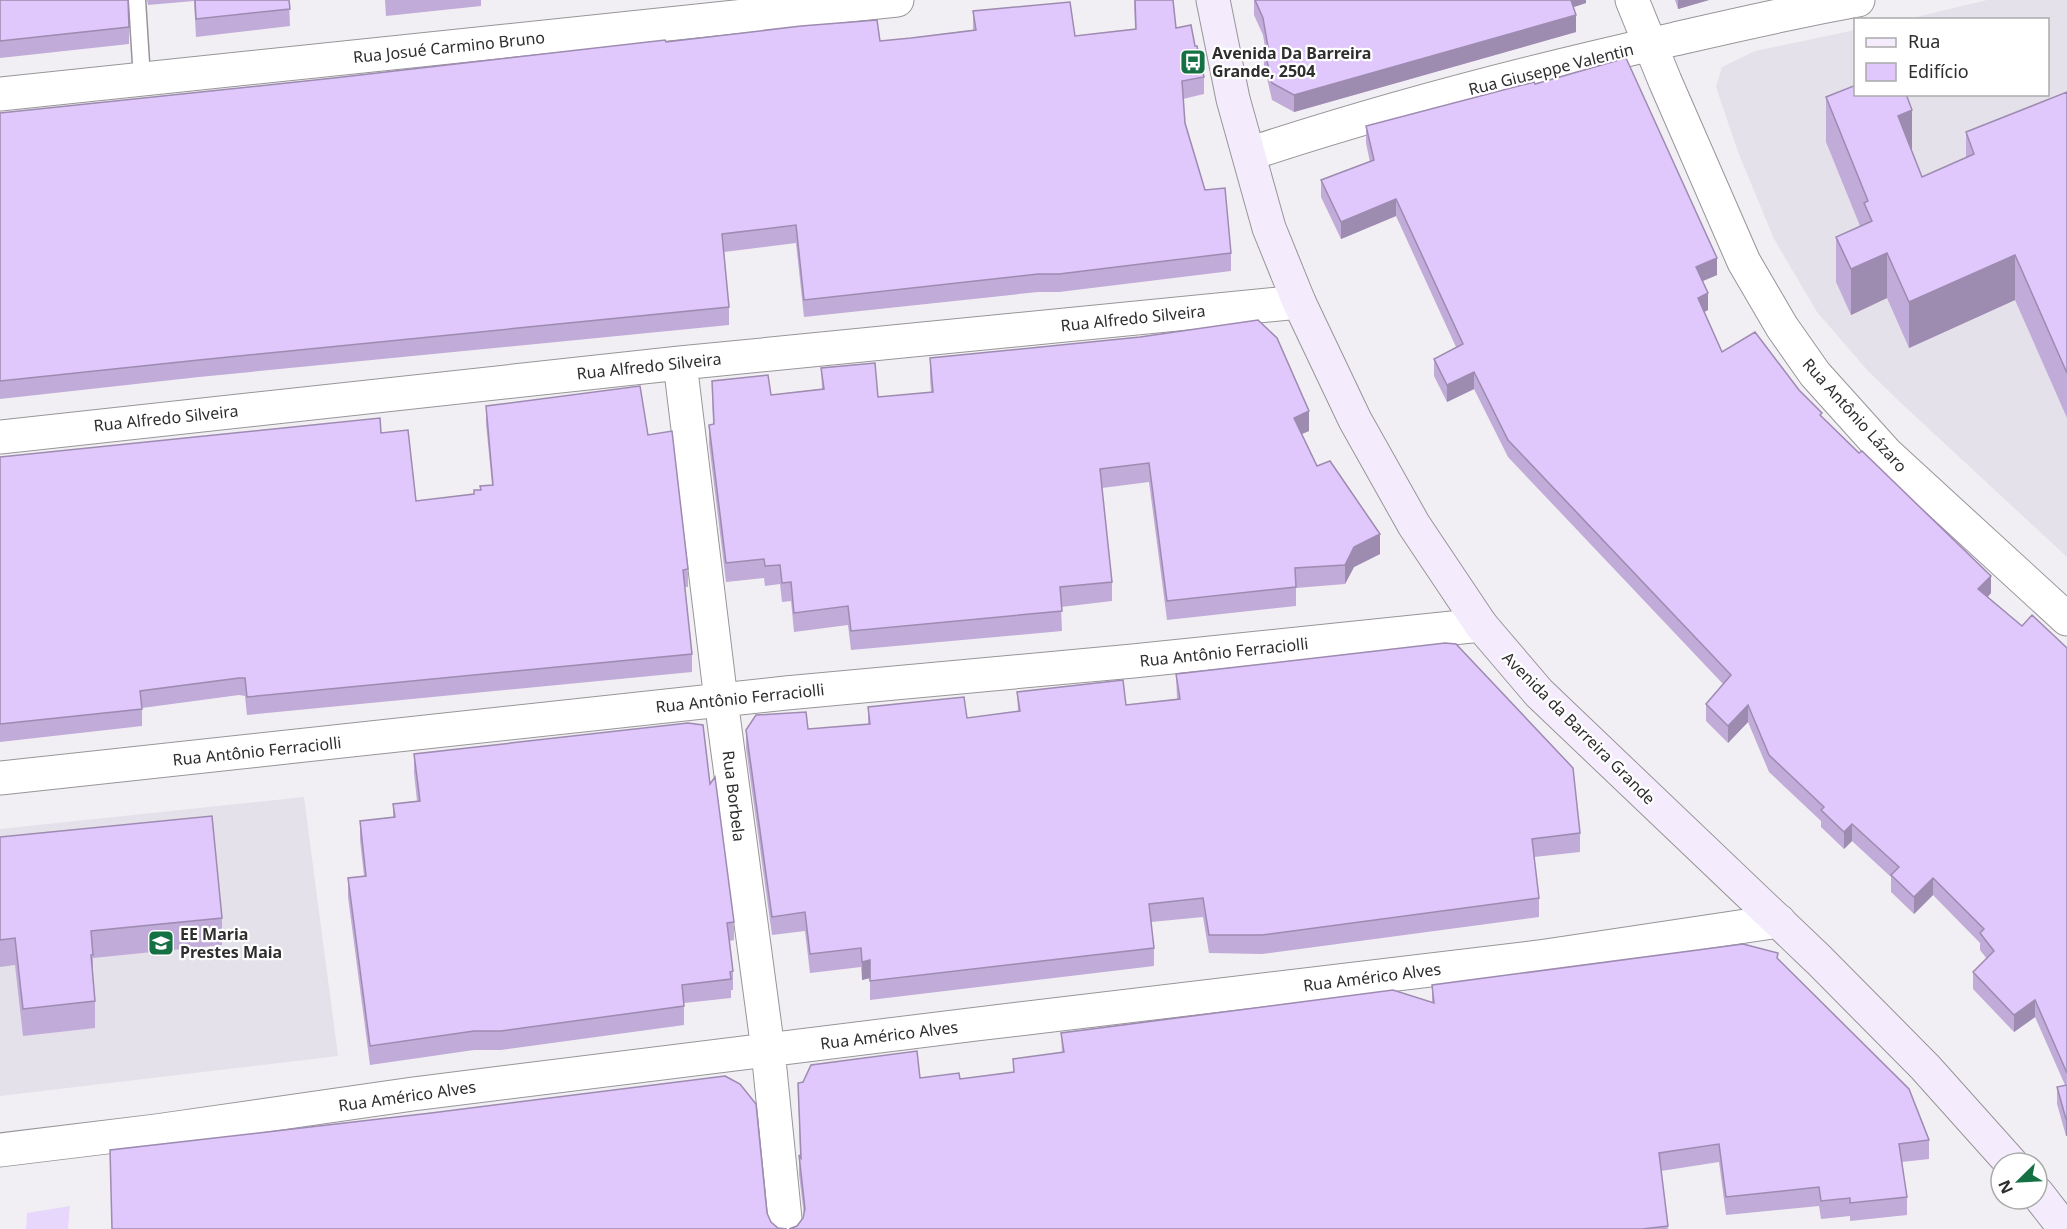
<svg xmlns="http://www.w3.org/2000/svg" width="2067" height="1229" viewBox="0 0 2067 1229" font-family="'Noto Sans',sans-serif">
	<style>
		.built { fill: #e5e1eb }
		.green { fill: #e8d7fc }
		.lines { fill: none; stroke-linecap: round; stroke-linejoin: round }
		.service-casing { stroke: #979598; stroke-width: 19 }
		.minor-casing { stroke: #979598; stroke-width: 35 }
		.secondary-casing { stroke: #979598; stroke-width: 35 }
		.service { stroke: #fff; stroke-width: 16 }
		.minor { stroke: #fff; stroke-width: 33 }
		.secondary { stroke: #f4ecfc; stroke-width: 33 }
		.wall { fill: #c1abd9 }
		.shaded-wall { fill: #9d8bb0 }
		.building { fill: #e0c7fc; stroke: #9d8bb0; stroke-width: 1.5 }
		.labels { text-anchor: middle; dominant-baseline: central; stroke-width: 4.5; stroke-linejoin: round; paint-order: stroke }
		.street-label { font-size: 16px; fill: #2e2e2f; stroke: #fff }
		.poi-label { font-size: 16px; font-weight: bold; fill: #2e2e2f; stroke: #fff; text-anchor: start }
	</style>
	<rect width="100%" height="100%" fill="#f1eff3"/>
	<path class="built" d="M1987,0H2067V557L1902,404L1868,371L1817,312L1774,239L1738,152L1716,87L1722,67L1755,51L1855,30L1856,94H2048V20L1908,19Z
		M304,797L338,1056L0,1096V829Z"/>
	<path class="green" d="M70,1206L68,1229H26L27,1213Z"/>
	<g class="lines">
		<defs>
			<path id="service" d="M137,0L142,79"/>
			<path id="minor" d="M1632,0L1665,81L1744,262L1782,327L1815,374L1887,454L2067,619
				M0,94L897,0
				M1249,154C1388,108 1531,71 1675,39C1736,25 1796,11 1858,0
				M680,363L721,700L768,1050L786,1229
				M0,437L680,363L1299,302
				M0,778L786,693L1133,661L1481,625
				M0,1150L156,1131L413,1094L977,1024L1539,957L1779,921"/>
			<path id="secondary" d="M1213,0L1233,99L1269,228L1299,302L1355,420L1414,525L1481,625L1539,693L1819,960L1925,1067L2011,1163
				M2037,1193L2065,1229"/>
		</defs>
		<use href="#service" class="service-casing"/>
		<use href="#minor" class="minor-casing"/>
		<use href="#secondary" class="secondary-casing"/>
		<use href="#service" class="service"/>
		<use href="#minor" class="minor"/>
		<use href="#secondary" class="secondary"/>
	</g>
	<path class="wall" d="M0,0L129,27V44L0,58Z
		M147,0H289L290,26L196,37L194,1L148,5Z
		M385,0H481V6L386,16Z
		M1134,0L1176,28L1195,46L1204,77V94L1183,99L1185,123L1205,190L1231,253V271L1059,292H1038L804,317L796,243L724,252L729,307V325L199,377L0,399V113L334,78L666,42L880,41L911,38L973,30V11L1075,36L1135,29Z
		M1254,0H1586V3L1573,7L1576,32L1294,112L1272,100L1264,65V48L1265,47L1263,35L1254,15Z
		M1675,0H1709L1678,9Z
		M1535,84L1717,275L1702,281L1708,310L1704,312L1722,352L1799,390L1822,417L1991,593L1988,597L2022,626L2067,648V1136H2066L2057,1104V1087L2065,1085L2035,1017L2014,1032L1973,989V972L1987,959L1980,950V943L1933,895L1914,914L1891,892V877L1852,841L1844,849L1821,827V821L1769,772L1748,722L1728,743L1706,721V704L1723,684L1508,457L1474,389L1447,402L1434,376V359L1456,347L1396,216L1341,239L1321,197V180L1370,162L1366,143V126Z
		M2067,92V418L2015,300L1909,348L1887,298L1851,315L1836,282V237L1860,226L1826,142V97L1912,151L1922,177L1966,158V132Z
		M930,358L1309,431L1302,434L1317,466L1380,554L1354,567L1345,584L1296,588V606L1167,620L1149,482L1102,488L1112,582V601L1061,607L1062,631L851,650L848,625L794,632L791,601L782,602L780,584L765,586L764,578L726,582L709,444V425L713,424L712,381L771,395L822,389L821,368L878,397L931,392L930,377Z
		M486,406L648,435L688,569V587H685L692,654V672L247,715L245,696L239,695L142,708V726L0,742V457L381,433L416,501L474,494L480,490L492,485L486,424Z
		M1176,674L1580,833V852L1534,857L1539,898V917L1262,954L1209,953L1203,917L1151,922L1154,948V966L870,1000V978L862,980L861,967L810,973L805,931L772,935L746,748V730L808,729L868,724V707L967,718L1018,712L1017,692L1126,705L1177,699Z
		M414,754L710,784L734,922V940L730,941L733,971V990H731V998L684,1003V1025L501,1050H474L370,1065L348,897V878L364,876L360,840V821L393,818V804L417,801L414,773Z
		M0,837L222,918V945L93,958V981L95,1001V1028L23,1036L15,965L0,967Z
		M1778,959L1929,1140V1159L1902,1162L1907,1197V1215L1850,1221V1216L1821,1219L1819,1206L1726,1215L1719,1162L1661,1171L1668,1229H789L797,1226L804,1216L799,1174V1155L800,1157L798,1083L920,1078L960,1079L1013,1073V1059L1062,1053L1061,1033L1432,1002V985Z"/>
	<path class="shaded-wall" d="M1568,0H1586V3L1568,9Z
		M1678,0H1709L1678,9Z
		M1576,15V32L1294,112V95Z
		M1912,110V155L1898,116Z
		M1396,199V216L1341,239V222Z
		M1887,253V298L1851,315V269Z
		M2015,255V300L1909,348V302Z
		M1717,258V275L1696,284V267Z
		M1708,293V310L1698,315V298Z
		M1474,372V389L1447,402V385Z
		M1309,411V431L1294,437V418Z
		M1380,534V554L1354,567L1345,584V565L1354,547Z
		M1991,576V593L1978,606V589Z
		M1748,705V722L1728,743V726Z
		M1852,824V841L1844,849V832Z
		M1933,878V895L1914,914V897Z
		M870,960V978L862,980V962Z
		M2035,1000V1017L2014,1032V1015Z
		M2066,1119H2067V1136H2066Z"/>
	<path class="building" d="M0,0H128L129,27L0,41Z
		M195,0H289L290,9L196,19Z
		M1135,0H1173L1176,28L1191,25L1195,46H1197L1204,77L1182,81L1185,123L1205,190L1225,188L1231,253L1059,274H1038L804,300L796,225L722,234L729,307L199,360L0,381V113L334,78L665,40L666,42L801,26L877,20L880,41L911,38L976,30L973,11L1070,2L1075,36L1136,29Z
		M1255,0H1571L1576,15L1294,95L1272,83L1264,48L1268,47L1263,18Z
		M1626,58L1717,258L1696,267L1708,293L1698,298L1722,352L1755,332L1799,390L1822,413L1820,415L1859,453L1862,451L1991,576L1978,589L2022,626L2032,615L2067,648V1073L2035,1000L2014,1015L1973,972L1994,951L1980,933L1984,929L1933,878L1914,897L1891,875L1899,867L1852,824L1844,832L1821,810L1824,807L1769,755L1748,705L1728,726L1706,704L1731,675L1508,440L1474,372L1447,385L1434,359L1463,344L1396,199L1341,222L1321,180L1374,160L1366,126L1534,82L1535,84Z
		M1856,85V94H1906L1912,110L1898,116L1922,177L1974,154L1966,132L2067,92V373L2015,255L1909,302L1887,253L1851,269L1836,237L1872,221L1864,203L1868,201L1826,97Z
		M1258,320L1277,338L1309,411L1294,418L1317,466L1330,461L1380,534L1354,547L1345,565L1295,568L1296,587L1167,601L1149,463L1100,469L1112,582L1060,587L1062,611L851,631L848,606L794,613L791,582L782,583L780,565L765,566L764,559L726,563L709,425L714,424L712,381L768,375L771,395L824,389L821,368L875,363L878,397L933,392L930,358L1140,337Z
		M640,386L648,435L672,431L688,569L683,570L692,654L247,697L245,678H239L140,691L142,709L0,724V457L380,418L381,433L408,430L416,501L474,494V490H481L480,486L493,485L486,406Z
		M1445,643L1456,644L1573,768L1580,833L1532,839L1539,898L1262,935H1209L1203,898L1149,904L1154,948L870,981V960L862,962L861,948L810,954L805,912L772,917L746,730L756,715L806,712L808,729L870,724L868,707L964,697L967,718L1020,711L1017,692L1123,680L1126,705L1180,699L1176,674Z
		M688,723L703,725L710,784L715,777L734,922L727,923L733,971L730,972L731,979L682,985L684,1006L501,1031H474L370,1046L348,878L366,876L360,821L395,817L393,804L420,801L414,754Z
		M212,816L222,918L91,931L93,955H91L95,1001L23,1009L15,938L0,940V837Z
		M1743,944L1778,953L1777,958L1909,1089L1929,1140L1899,1144L1907,1197L1850,1203V1198L1821,1201L1819,1187L1726,1197L1719,1144L1659,1153L1668,1226L1642,1229H789L797,1226L803,1218L805,1209L799,1155L801,1158L798,1083L803,1082L811,1065L917,1051L920,1078L959,1073L960,1079L1014,1072L1013,1059L1064,1052L1061,1033L1393,990L1434,1003L1432,985Z
		M725,1076L740,1084L756,1104L767,1213L771,1222L778,1228L787,1229H112L110,1150L431,1113Z
		M2067,1085V1119H2066L2057,1087Z"/>
	<defs>
		<symbol id="bus-square" viewBox="-11 -11 22 22"><rect x="-9" y="-9" width="18" height="18" rx="4" fill="#157044" stroke="#fff"/><path d="M-5-6H5V4H4V6H2V4H-2V6H-4V4H-5ZM-3.5-4V0h7V-4ZM-3.5 1.2v1.5H-2V1.2ZM2 1.2v1.5H3.5V1.2Z" fill="#fff"/></symbol>
		<symbol id="school-square" viewBox="-11 -11 22 22"><rect x="-9" y="-9" width="18" height="18" rx="4" fill="#157044" stroke="#fff"/><path d="M0-5L7-2L0 1L-7-2ZM-4 1L0 2.5L4 1V4Q0 6-4 4Z" fill="#fff"/></symbol>
	</defs>
	<g fill-rule="evenodd">
		<use href="#bus-square" x="1178" y="47" width="30" height="30"/>
		<use href="#school-square" x="146" y="928" width="30" height="30"/>
	</g>
	<g class="labels">
		<g class="street-label">
			<text transform="translate(449 47) rotate(-6)">Rua Josué Carmino Bruno</text>
			<text transform="translate(1551 69) rotate(-14)">Rua Giuseppe Valentin</text>
			<text transform="translate(1133 318) rotate(-6)">Rua Alfredo Silveira</text>
			<text transform="translate(649 366) rotate(-6)">Rua Alfredo Silveira</text>
			<text transform="translate(1855 415) rotate(48)">Rua Antônio Lázaro</text>
			<text transform="translate(166 418) rotate(-6)">Rua Alfredo Silveira</text>
			<text transform="translate(1224 652) rotate(-6)">Rua Antônio Ferraciolli</text>
			<text transform="translate(740 698) rotate(-6)">Rua Antônio Ferraciolli</text>
			<text transform="translate(1579 728) rotate(45)">Avenida da Barreira Grande</text>
			<text transform="translate(257 751) rotate(-6)">Rua Antônio Ferraciolli</text>
			<text transform="translate(734 796) rotate(83)">Rua Borbela</text>
			<text transform="translate(1372 977) rotate(-7)">Rua Américo Alves</text>
			<text transform="translate(889 1035) rotate(-7)">Rua Américo Alves</text>
			<text transform="translate(407 1096) rotate(-8)">Rua Américo Alves</text>
		</g>
		<g class="poi-label">
			<text x="1212" y="53">Avenida Da Barreira<tspan x="1212" dy="18">Grande, 2504</tspan></text>
			<text x="180" y="934">EE Maria<tspan x="180" dy="18">Prestes Maia</tspan></text>
		</g>
	</g>
	<rect x="1854" y="18" width="195" height="78" fill="#ffffff" stroke="#ababac" stroke-width="1.5"/>
	<rect x="1866" y="38" width="30" height="9" fill="#f4ecfc" stroke="#ababac" stroke-width="1.5"/>
	<text x="1908" y="48" font-size="18" fill="#2e2e2f">Rua</text>
	<rect x="1866" y="63" width="30" height="18" fill="#e0c7fc" stroke="#ababac" stroke-width="1.5"/>
	<text x="1908" y="78" font-size="18" fill="#2e2e2f">Edifício</text>
	<g transform="translate(2019 1181) rotate(246)"><circle r="28" fill="#ffffff" stroke="#ababac" stroke-width="1.5"/>
	<path d="M0-4.5L10 22L0 15L-10 22Z" fill="#157044"/>
	<text y="-9" font-size="16" font-weight="bold" text-anchor="middle" fill="#2e2e2f">N</text>
	</g>
</svg>
